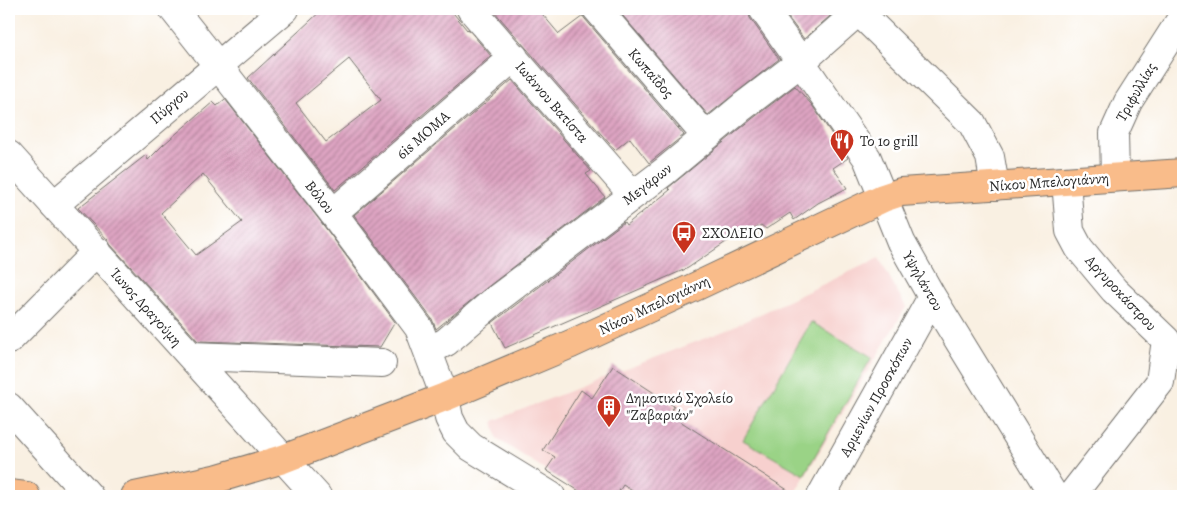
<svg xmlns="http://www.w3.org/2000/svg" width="1192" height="505" viewBox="0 0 1192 505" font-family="Alegreya,serif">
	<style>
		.built { fill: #f7d0ce }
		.pitch { fill: #9ad386; stroke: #627f58 }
		.building { fill: url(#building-hatch); fill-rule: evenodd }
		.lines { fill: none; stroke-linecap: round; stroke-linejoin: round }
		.minor-casing { stroke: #73706b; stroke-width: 30 }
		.major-casing { stroke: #73706b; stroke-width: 30 }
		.minor { stroke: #fff; stroke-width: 28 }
		.major { stroke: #f9bc8a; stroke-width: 28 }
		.labels { text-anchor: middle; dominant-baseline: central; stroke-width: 5; stroke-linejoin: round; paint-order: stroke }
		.street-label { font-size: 15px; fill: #2b2b2b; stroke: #fff }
		.poi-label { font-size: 15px; fill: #2b2b2b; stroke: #fff; text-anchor: start }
	</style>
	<defs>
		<pattern id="building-hatch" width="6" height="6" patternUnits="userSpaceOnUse" patternTransform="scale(1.25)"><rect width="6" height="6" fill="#dea4c2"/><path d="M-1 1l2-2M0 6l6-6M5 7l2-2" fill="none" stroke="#b4869e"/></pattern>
	</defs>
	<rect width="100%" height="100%" fill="#fff"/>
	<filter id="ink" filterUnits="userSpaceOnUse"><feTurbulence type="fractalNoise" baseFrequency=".02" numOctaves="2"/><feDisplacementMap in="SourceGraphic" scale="10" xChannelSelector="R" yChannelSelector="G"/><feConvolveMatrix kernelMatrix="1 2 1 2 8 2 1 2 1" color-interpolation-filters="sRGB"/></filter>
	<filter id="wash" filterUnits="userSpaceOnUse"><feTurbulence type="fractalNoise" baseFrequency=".0096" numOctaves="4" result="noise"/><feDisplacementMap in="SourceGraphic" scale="20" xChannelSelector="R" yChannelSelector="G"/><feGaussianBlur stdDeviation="1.12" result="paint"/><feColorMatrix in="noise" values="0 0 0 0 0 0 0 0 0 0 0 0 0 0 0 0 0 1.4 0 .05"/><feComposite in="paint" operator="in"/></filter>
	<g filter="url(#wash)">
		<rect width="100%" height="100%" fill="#f9f0e2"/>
		<path class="built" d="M879,258L906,307L793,496H587L497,439L493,421L724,331Z"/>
		<path class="pitch" d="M811,322L872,357L804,475L743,440Z"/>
		<g id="blocks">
			<path class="building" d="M323,9H450L467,30L468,29L491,56L335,190L248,78ZM349,59L381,100L326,142L296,103Z
				M495,9H538L559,34L583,16L585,19L684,135L649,163L630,138L615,150L493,10Z
				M617,9H748L750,18L779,59L708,115Z
				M782,9H838L804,39Z
				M512,80L591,171L586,174L605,197L485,289L436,329L432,319L354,215Z
				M795,86L812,105L848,158L833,168L847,188L818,203L794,220L790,213L766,229L761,225L748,233L745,229L688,268L505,348L492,323L624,222L626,225L670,190L668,188L752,119Z
				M225,99L321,222L395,322L380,347L198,341L110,244L108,240L78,208L146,155L148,160L163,145L213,102L217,106ZM203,174L242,222L196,255L161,213Z
				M613,366L674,406L669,414L797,496H640L623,485L616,496H587L546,470L555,457L543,450L581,390L592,398Z"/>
		</g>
	</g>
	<g filter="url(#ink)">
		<use href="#blocks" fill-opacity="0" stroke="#73706b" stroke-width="1"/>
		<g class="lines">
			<defs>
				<path id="minor" d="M173,9L231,82L333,213L419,328L445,397L449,418L456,432L471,447L551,496
					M471,9L633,195
					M597,9L706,136
					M763,9L801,62L867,158L901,242L932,297L1054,496
					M858,11L972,123L990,157L995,186
					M9,155L317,496
					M1115,177L1114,133L1128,102L1183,16
					M1066,181L1070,231L1079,248L1114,290L1166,340L1160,382L1071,496
					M54,205L285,9
					M333,213L514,57
					M9,340L97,251
					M428,351L446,342L494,301L665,171L742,107L801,62L861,9
					M191,356L382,363
					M9,407L89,496
					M821,496L932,297"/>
				<path id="major" d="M9,494L26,496
					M135,496L219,478L283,459L445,397L571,344L699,285L883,198L901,192L1183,173"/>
			</defs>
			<use href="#minor" class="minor-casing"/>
			<use href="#major" class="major-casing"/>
			<use href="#minor" class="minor"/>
			<use href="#major" class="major"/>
		</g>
	</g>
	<defs>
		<symbol id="restaurant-pin" viewBox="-11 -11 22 30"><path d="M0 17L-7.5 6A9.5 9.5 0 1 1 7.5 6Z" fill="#c8321e" stroke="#fff"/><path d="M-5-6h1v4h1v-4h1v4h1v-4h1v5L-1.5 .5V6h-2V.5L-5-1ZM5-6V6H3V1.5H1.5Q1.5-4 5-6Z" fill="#fff"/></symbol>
		<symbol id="bus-pin" viewBox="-11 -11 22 30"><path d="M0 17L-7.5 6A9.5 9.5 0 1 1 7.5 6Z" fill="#c8321e" stroke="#fff"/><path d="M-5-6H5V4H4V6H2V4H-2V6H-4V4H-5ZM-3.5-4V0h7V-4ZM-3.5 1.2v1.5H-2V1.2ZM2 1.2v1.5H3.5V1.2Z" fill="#fff"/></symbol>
		<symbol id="building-pin" viewBox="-11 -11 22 30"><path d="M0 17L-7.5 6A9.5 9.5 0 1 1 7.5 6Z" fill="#c8321e" stroke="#fff"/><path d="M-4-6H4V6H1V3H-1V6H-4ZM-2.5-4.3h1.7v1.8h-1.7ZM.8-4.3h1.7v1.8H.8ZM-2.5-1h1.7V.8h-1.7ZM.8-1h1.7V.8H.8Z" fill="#fff"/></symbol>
	</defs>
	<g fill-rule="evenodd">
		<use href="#restaurant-pin" x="828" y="127" width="28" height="38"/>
		<use href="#bus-pin" x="670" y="219" width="28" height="38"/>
		<use href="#building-pin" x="595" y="393" width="28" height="38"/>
	</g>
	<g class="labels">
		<g class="street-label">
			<text transform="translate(651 73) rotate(49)">Κωπαΐδος</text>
			<text transform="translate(1136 92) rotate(-60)">Τριφυλλίας</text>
			<text transform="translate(552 102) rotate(49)">Ιωάννου Βατίστα</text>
			<text transform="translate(169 106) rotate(-41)">Πύργου</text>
			<text transform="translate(423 135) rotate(-41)">6is MOMA</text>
			<text transform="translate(1049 182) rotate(-4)">Νίκου Μπελογιάννη</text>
			<text transform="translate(647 184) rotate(-38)">Μεγάρων</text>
			<text transform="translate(320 197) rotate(52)">Βόλου</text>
			<text transform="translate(923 281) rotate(60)">Υψηλάντου</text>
			<text transform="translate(1121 293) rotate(47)">Αργυροκάστρου</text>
			<text transform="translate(654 305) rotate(-25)">Νίκου Μπελογιάννη</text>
			<text transform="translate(146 307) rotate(48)">Ίωνος Δραγούμη</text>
			<text transform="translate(876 397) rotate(-61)">Αρμενίων Προσκόπων</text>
		</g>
		<g class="poi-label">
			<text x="860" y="141">Το 1ο grill</text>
			<text x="702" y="233">ΣΧΟΛΕΙΟ</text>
			<text x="626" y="398">Δημοτικό Σχολείο<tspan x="626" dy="17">"Ζαβαριάν"</tspan></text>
		</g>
	</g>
	<rect width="1192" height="505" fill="none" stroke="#fff" stroke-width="30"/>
</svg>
